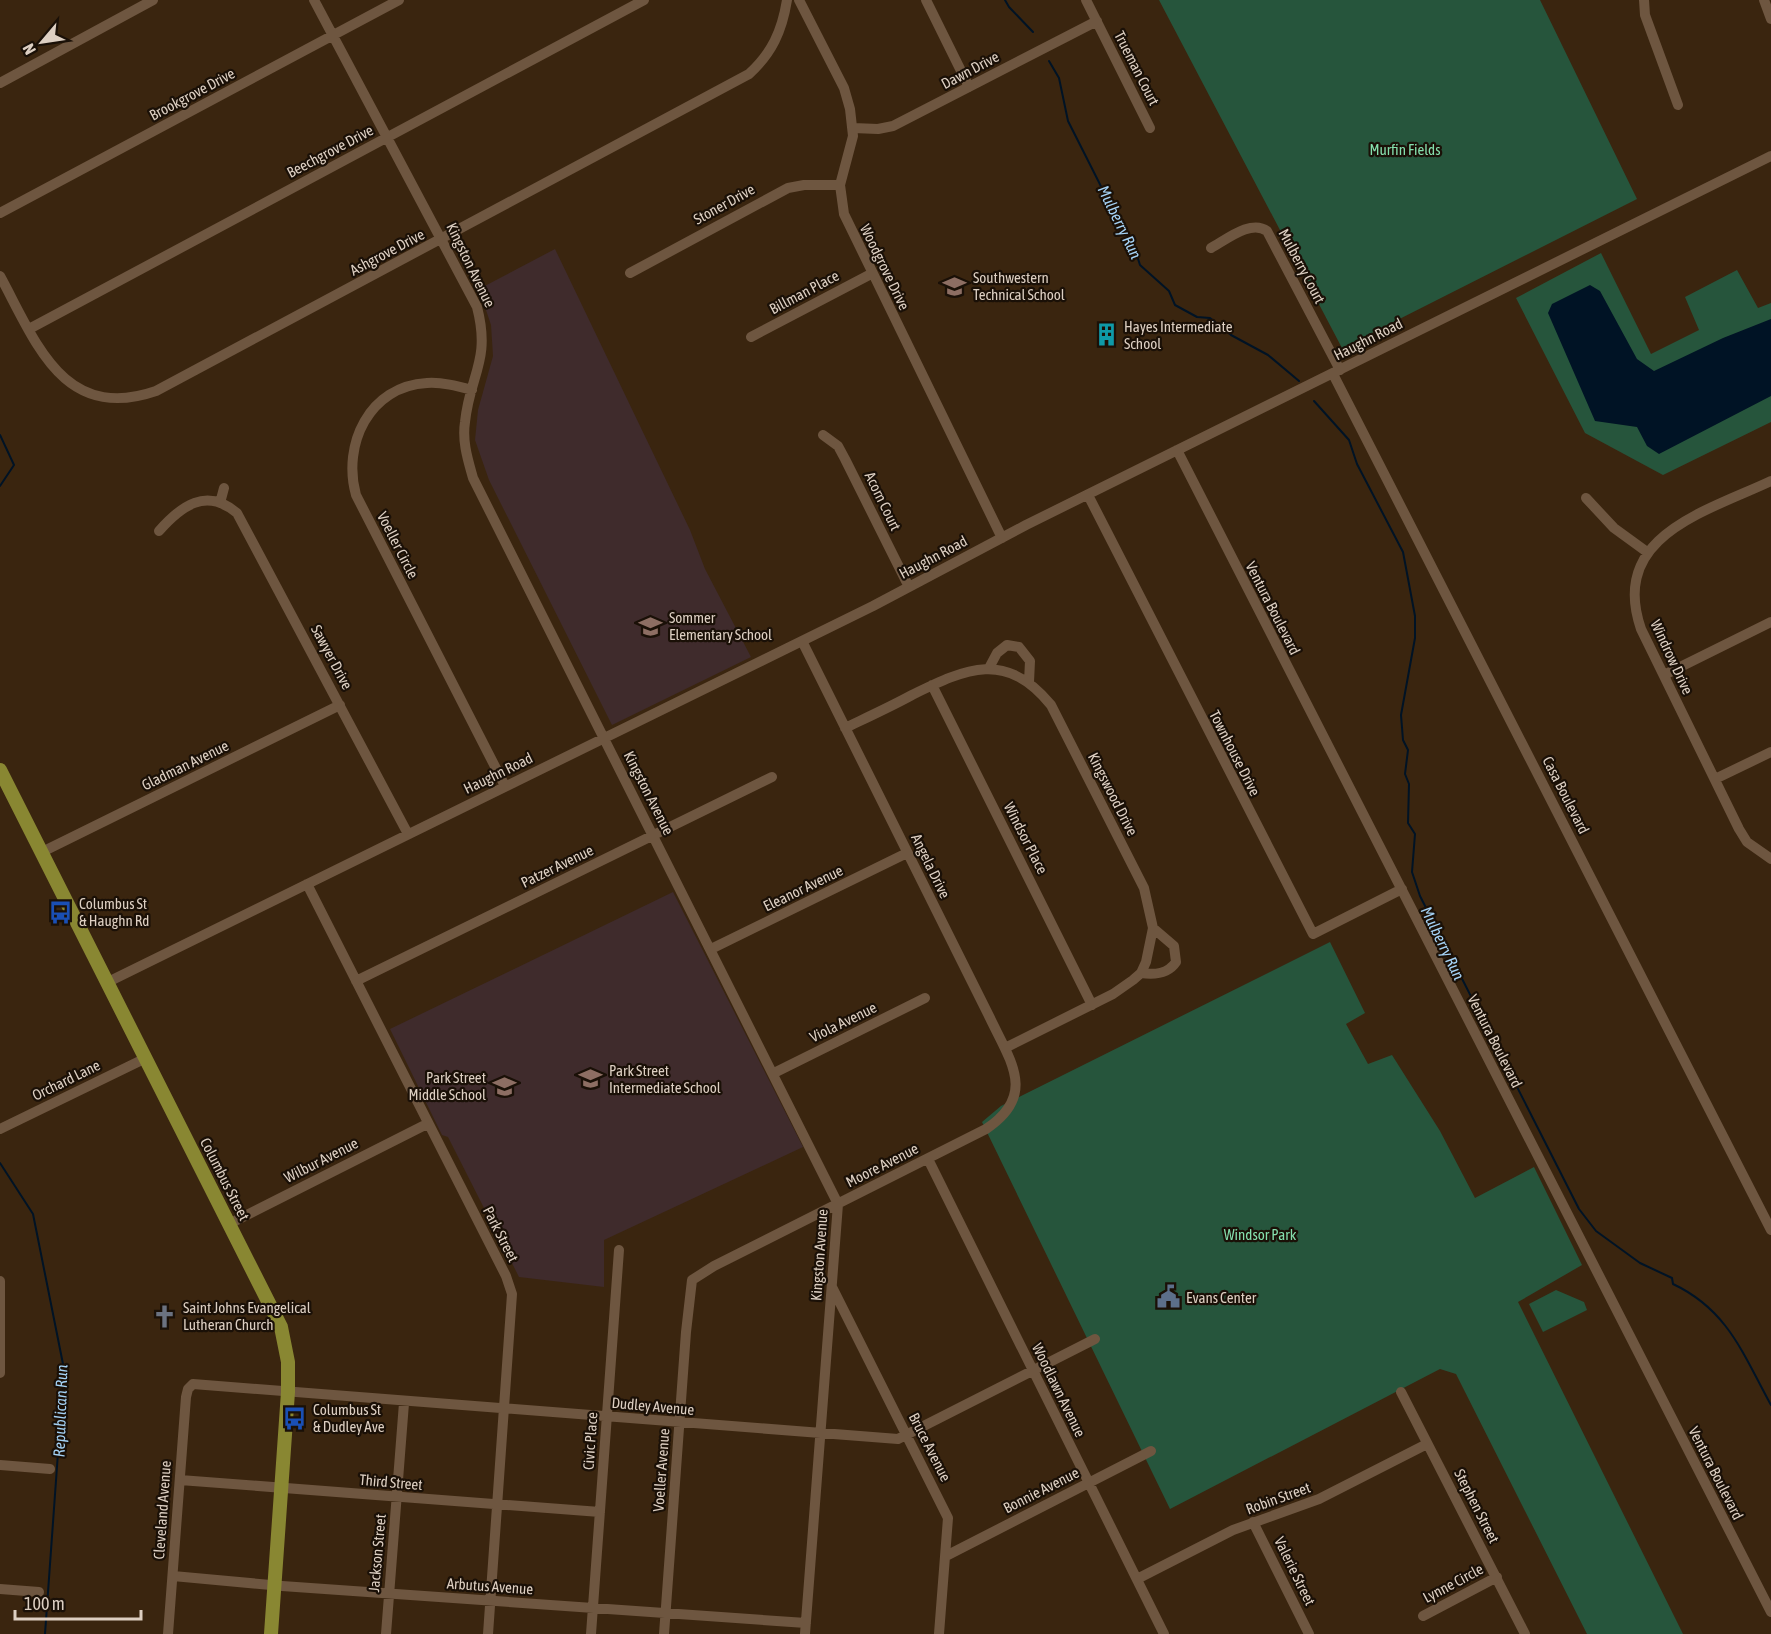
<svg xmlns="http://www.w3.org/2000/svg" width="1771" height="1634" viewBox="0 0 1771 1634" font-family="'Asap Condensed',sans-serif">
	<style>
		.education { fill: #3f2b2c }
		.green { fill: #26553c }
		.water { fill: #001325 }
		.lines { fill: none; stroke-linecap: round; stroke-linejoin: round }
		.stream { stroke: #001325; stroke-width: 2 }
		.minor { stroke: #6e5640; stroke-width: 10 }
		.major { stroke: #898732; stroke-width: 14 }
		.labels { text-anchor: middle; dominant-baseline: central; stroke-width: 4.5; stroke-linejoin: round; paint-order: stroke }
		.street-label { font-size: 15px; fill: #ddcfc2; stroke: #1a1007 }
		.park-label { font-size: 15px; fill: #85dfad; stroke: #1a1007 }
		.poi-label { font-size: 15px; fill: #ddcfc2; stroke: #1a1007; text-anchor: start }
		.water-label { font-size: 16px; font-style: italic; fill: #a4d1f4; stroke: #1a1007 }
	</style>
	<rect width="100%" height="100%" fill="#3a250f"/>
	<path class="education" d="M555,249L690,530L705,569L751,657L612,725L489,480L475,440L478,410L493,356L491,325L479,289Z
		M673,892L803,1147L604,1240V1287L519,1277L448,1137L442,1135L390,1029Z"/>
	<path class="green" d="M1159,0H1540L1637,199L1342,348Z
		M1601,253L1651,354L1699,330L1685,297L1737,270L1758,308L1771,303V422L1663,475L1585,433L1516,298Z
		M1330,942L1365,1013L1346,1024L1368,1064L1392,1055L1440,1131L1475,1198L1534,1167L1582,1265L1518,1302L1683,1634H1587L1456,1374L1440,1369L1170,1509L982,1122L1001,1106Z
		M1556,1290L1584,1302L1587,1310L1543,1332L1529,1304Z"/>
	<path class="water" d="M1590,285L1600,291L1637,359L1654,371L1723,338L1771,319V396L1659,454L1647,446L1637,427L1595,421L1548,313L1552,304Z"/>
	<g class="lines">
		<path class="stream" d="M1005,0L1009,7L1033,32
			M1049,61L1059,78L1068,121L1118,220L1132,240L1140,265L1169,291L1175,305L1197,317L1210,318L1231,335L1268,355L1299,381
			M1314,401L1349,440L1357,464L1403,552L1415,616V638L1401,715L1403,740L1408,750L1405,774L1409,784L1408,823L1415,834L1412,872L1420,896L1579,1209L1596,1231L1640,1263L1672,1278L1673,1284C1728,1310 1743,1354 1771,1405
			M0,435L14,465L0,486
			M0,1163L33,1214L64,1369L45,1634"/>
		<path class="minor" d="M314,0L477,307C491,361 470,374 465,422C462,442 468,460 473,478L838,1204L805,1634
			M799,0L844,88L850,109L853,136L840,185L844,214L1002,538
			M926,0L969,87
			M1086,0L1150,128
			M1644,0L1645,15L1678,105
			M1764,0L1771,19
			M0,83L153,0
			M853,128L878,129L893,126L1097,21
			M0,213L399,0
			M1211,248C1226,240 1251,219 1267,231L1340,370
			M630,273L788,188L804,185H840
			M0,276C36,342 63,423 156,391L749,74C772,53 782,31 787,0
			M29,329L644,0
			M751,337L871,274
			M1333,374L1771,1230
			M472,390C457,386 442,382 427,383C369,386 342,445 356,495L505,786
			M823,435L838,446L845,459L909,587
			M1177,450L1771,1612
			M1771,481C1705,512 1609,536 1641,629L1739,829L1747,842L1771,859
			M1088,495L1313,934L1402,889
			M1586,498L1614,528L1647,552
			M220,503L224,488
			M159,531C181,506 206,487 237,513L408,834
			M989,668L997,653L1007,645L1019,647L1030,661L1029,682
			M1664,675L1771,622
			M932,685L1092,1005
			M845,728C868,717 890,707 912,695C967,668 1006,650 1051,705L1144,888L1153,928L1146,962L1141,973L1133,980L1113,994L1005,1048
			M1715,779L1771,752
			M42,852L340,705
			M307,884L506,1276L512,1294L488,1634
			M711,949L907,853
			M1141,973C1155,975 1168,974 1176,962L1174,946L1153,928
			M356,981L772,777
			M108,982L873,606L1026,525L1771,156
			M774,1073L925,998
			M0,1129L146,1058
			M928,1159L1164,1634
			M229,1224L427,1124
			M0,1281V1373
			M832,1287L948,1518L939,1634
			M1401,1392L1525,1634
			M0,1465L50,1469
			M180,1480L600,1512
			M1253,1522L1309,1634
			M946,1556L1151,1451
			M173,1576L282,1586L806,1623
			M1137,1579L1233,1530L1319,1499L1427,1444
			M0,1589L39,1592
			M1423,1616L1497,1577
			M168,1634L186,1397L188,1389L193,1384L898,1439L1095,1339
			M386,1634L404,1403
			M591,1634L619,1250
			M664,1634L686,1332L692,1280L714,1266L986,1129C1037,1095 1011,1062 990,1018L802,641"/>
		<path class="major" d="M0,770L281,1327L288,1362V1392L271,1634"/>
	</g>
	<defs>
		<symbol id="school-bare" viewBox="-9 -9 18 18"><path d="M0-5L7-2L0 1L-7-2ZM-4 1L0 2.5L4 1V4Q0 6-4 4Z" fill="#8d6e63" stroke="#1a1007" stroke-width="2.5" paint-order="stroke"/></symbol>
		<symbol id="building-bare" viewBox="-9 -9 18 18"><path d="M-4-6H4V6H1V3H-1V6H-4ZM-2.5-4.3h1.7v1.8h-1.7ZM.8-4.3h1.7v1.8H.8ZM-2.5-1h1.7V.8h-1.7ZM.8-1h1.7V.8H.8Z" fill="#0f9aa8" stroke="#1a1007" stroke-width="2.5" paint-order="stroke"/></symbol>
		<symbol id="bus-bare" viewBox="-9 -9 18 18"><path d="M-5-6H5V4H4V6H2V4H-2V6H-4V4H-5ZM-3.5-4V0h7V-4ZM-3.5 1.2v1.5H-2V1.2ZM2 1.2v1.5H3.5V1.2Z" fill="#1a4fb4" stroke="#1a1007" stroke-width="2.5" paint-order="stroke"/></symbol>
		<symbol id="civic-bare" viewBox="-9 -9 18 18"><path d="M-.6-6.5H3V-4.5H.6V-3L4-1V1h2V6H-6V1h2V-1L-.6-3ZM-1.2 2.5V6h2.4V2.5Z" fill="#5c6f8a" stroke="#1a1007" stroke-width="2.5" paint-order="stroke"/></symbol>
		<symbol id="church-bare" viewBox="-9 -9 18 18"><path d="M-1.2-6h2.4v3.5h3.3v2.4h-3.3V6h-2.4V-.1h-3.3v-2.4h3.3Z" fill="#6b7280" stroke="#1a1007" stroke-width="2.5" paint-order="stroke"/></symbol>
	</defs>
	<g fill-rule="evenodd">
		<use href="#school-bare" x="938" y="270" width="33" height="33"/>
		<use href="#building-bare" x="1090" y="318" width="33" height="33"/>
		<use href="#school-bare" x="634" y="610" width="33" height="33"/>
		<use href="#bus-bare" x="44" y="896" width="33" height="33"/>
		<use href="#school-bare" x="574" y="1062" width="33" height="33"/>
		<use href="#school-bare" x="488" y="1070" width="33" height="33"/>
		<use href="#civic-bare" x="1152" y="1280" width="33" height="33"/>
		<use href="#church-bare" x="148" y="1300" width="33" height="33"/>
		<use href="#bus-bare" x="278" y="1402" width="33" height="33"/>
	</g>
	<g class="labels">
		<g class="street-label">
			<text transform="translate(1137 68) rotate(63)">Trueman Court</text>
			<text transform="translate(970 70) rotate(-28)">Dawn Drive</text>
			<text transform="translate(192 94) rotate(-28)">Brookgrove Drive</text>
			<text transform="translate(330 151) rotate(-28)">Beechgrove Drive</text>
			<text transform="translate(724 204) rotate(-29)">Stoner Drive</text>
			<text transform="translate(387 252) rotate(-28)">Ashgrove Drive</text>
			<text transform="translate(471 265) rotate(64)">Kingston Avenue</text>
			<text transform="translate(1302 266) rotate(62)">Mulberry Court</text>
			<text transform="translate(885 267) rotate(64)">Woodgrove Drive</text>
			<text transform="translate(804 292) rotate(-28)">Billman Place</text>
			<text transform="translate(1368 339) rotate(-27)">Haughn Road</text>
			<text transform="translate(883 501) rotate(64)">Acorn Court</text>
			<text transform="translate(398 545) rotate(63)">Voeller Circle</text>
			<text transform="translate(933 557) rotate(-28)">Haughn Road</text>
			<text transform="translate(1273 608) rotate(63)">Ventura Boulevard</text>
			<text transform="translate(332 657) rotate(62)">Sawyer Drive</text>
			<text transform="translate(1672 657) rotate(65)">Windrow Drive</text>
			<text transform="translate(1235 753) rotate(63)">Townhouse Drive</text>
			<text transform="translate(185 765) rotate(-26)">Gladman Avenue</text>
			<text transform="translate(498 773) rotate(-26)">Haughn Road</text>
			<text transform="translate(649 793) rotate(63)">Kingston Avenue</text>
			<text transform="translate(1113 794) rotate(63)">Kingswood Drive</text>
			<text transform="translate(1566 795) rotate(63)">Casa Boulevard</text>
			<text transform="translate(1026 838) rotate(63)">Windsor Place</text>
			<text transform="translate(557 866) rotate(-26)">Patzer Avenue</text>
			<text transform="translate(931 866) rotate(64)">Angela Drive</text>
			<text transform="translate(803 888) rotate(-26)">Eleanor Avenue</text>
			<text transform="translate(843 1022) rotate(-26)">Viola Avenue</text>
			<text transform="translate(1495 1041) rotate(63)">Ventura Boulevard</text>
			<text transform="translate(66 1080) rotate(-26)">Orchard Lane</text>
			<text transform="translate(321 1160) rotate(-27)">Wilbur Avenue</text>
			<text transform="translate(882 1165) rotate(-27)">Moore Avenue</text>
			<text transform="translate(225 1179) rotate(63)">Columbus Street</text>
			<text transform="translate(501 1234) rotate(63)">Park Street</text>
			<text transform="translate(819 1255) rotate(-86)">Kingston Avenue</text>
			<text transform="translate(1059 1390) rotate(64)">Woodlawn Avenue</text>
			<text transform="translate(653 1406) rotate(5)">Dudley Avenue</text>
			<text transform="translate(590 1441) rotate(-86)">Civic Place</text>
			<text transform="translate(930 1447) rotate(63)">Bruce Avenue</text>
			<text transform="translate(661 1470) rotate(-86)">Voeller Avenue</text>
			<text transform="translate(1716 1473) rotate(63)">Ventura Boulevard</text>
			<text transform="translate(391 1482) rotate(5)">Third Street</text>
			<text transform="translate(1041 1490) rotate(-27)">Bonnie Avenue</text>
			<text transform="translate(1278 1498) rotate(-20)">Robin Street</text>
			<text transform="translate(1477 1506) rotate(63)">Stephen Street</text>
			<text transform="translate(162 1510) rotate(-86)">Cleveland Avenue</text>
			<text transform="translate(377 1553) rotate(-85)">Jackson Street</text>
			<text transform="translate(1295 1571) rotate(64)">Valerie Street</text>
			<text transform="translate(1453 1583) rotate(-28)">Lynne Circle</text>
			<text transform="translate(490 1586) rotate(4)">Arbutus Avenue</text>
		</g>
		<g class="park-label">
			<text x="1405" y="149">Murfin Fields</text>
			<text x="1260" y="1234">Windsor Park</text>
		</g>
		<g class="poi-label">
			<text x="973" y="277">Southwestern<tspan x="973" dy="17">Technical School</tspan></text>
			<text x="1124" y="326">Hayes Intermediate<tspan x="1124" dy="17">School</tspan></text>
			<text x="669" y="617">Sommer<tspan x="669" dy="17">Elementary School</tspan></text>
			<text x="79" y="903">Columbus St<tspan x="79" dy="17">&amp; Haughn Rd</tspan></text>
			<text x="609" y="1070">Park Street<tspan x="609" dy="17">Intermediate School</tspan></text>
			<text x="486" y="1077" text-anchor="end">Park Street<tspan x="486" dy="17">Middle School</tspan></text>
			<text x="1186" y="1297">Evans Center</text>
			<text x="183" y="1307">Saint Johns Evangelical<tspan x="183" dy="17">Lutheran Church</tspan></text>
			<text x="313" y="1409">Columbus St<tspan x="313" dy="17">&amp; Dudley Ave</tspan></text>
		</g>
		<g class="water-label">
			<text transform="translate(1120 222) rotate(64)">Mulberry Run</text>
			<text transform="translate(1443 943) rotate(64)">Mulberry Run</text>
			<text transform="translate(60 1411) rotate(-88)">Republican Run</text>
		</g>
	</g>
	<g transform="translate(42 42) rotate(241)" stroke="#1a1007" stroke-width="4.5" paint-order="stroke">
	<path d="M0-4.5L10 22L0 15L-10 22Z" fill="#ddcfc2"/>
	<text y="-9" font-size="16" font-weight="bold" text-anchor="middle" fill="#ddcfc2">N</text>
	</g>
	<path d="M15 1610v9h126v-9" fill="none" stroke="#ddcfc2" stroke-width="3"/>
	<text x="24" y="1610" font-size="18" fill="#ddcfc2" stroke="#1a1007" stroke-width="4.5" paint-order="stroke">100 m</text>
</svg>
